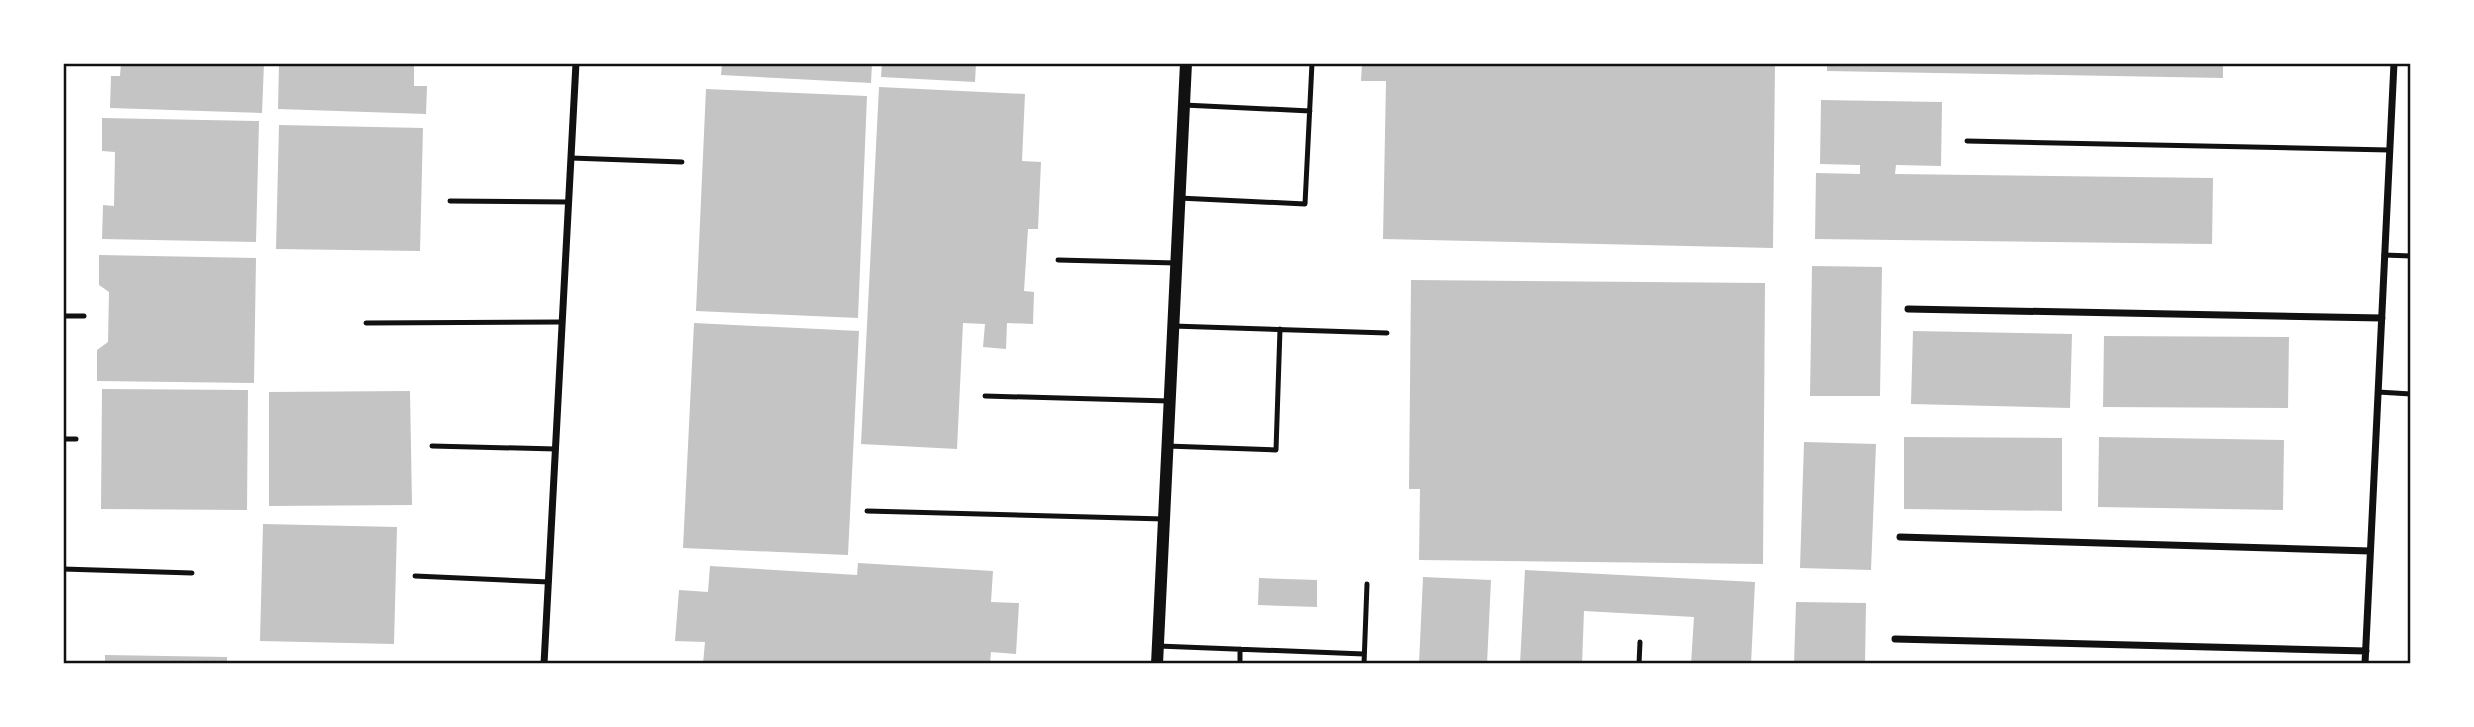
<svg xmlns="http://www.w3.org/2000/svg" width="2474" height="727" viewBox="0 0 2474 727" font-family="'Crimson Pro',serif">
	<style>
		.building { fill: #c4c4c4 }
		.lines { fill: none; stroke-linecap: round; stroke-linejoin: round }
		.service { stroke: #111; stroke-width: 5 }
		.minor { stroke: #111; stroke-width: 7 }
		.tertiary { stroke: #111; stroke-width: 12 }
		.neatline { fill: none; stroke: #111; stroke-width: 2.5 }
	</style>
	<rect width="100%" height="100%" fill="#fff"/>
	<path class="building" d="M121,63H264L262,113L110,108L111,76H120Z
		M279,63H414V86H427L426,114L278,109Z
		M722,63H872L871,83L721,75Z
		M882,63H976L975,82L881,77Z
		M1362,63H1775L1773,248L1383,239L1386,81H1361Z
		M1827,63H2223V78L1827,71Z
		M879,87L1025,94L1022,161L1041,162L1038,229H1028L1024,291L1034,292L1033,324L1007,323L1006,349L983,347L985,324L963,323L957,449L861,444Z
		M706,89L867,96L858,318L696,311Z
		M1821,100L1942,102L1941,166L1896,165L1895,174L2213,178L2212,244L1815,239L1816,173L1860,174V165L1820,164Z
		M102,118L259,121L256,242L102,239L103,205L114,206L115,152L102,151Z
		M279,125L423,128L420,251L276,249Z
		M99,255L256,258L254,383L97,381V350L108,342L109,292L99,285Z
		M1812,266L1882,267L1880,396H1810Z
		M1411,280L1765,283L1763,564L1419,560L1420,489H1409Z
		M694,323L859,331L848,555L683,548Z
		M1913,331L2072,334L2070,408L1911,404Z
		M2104,336L2289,337L2288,408L2103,407Z
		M102,389L248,390L247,510L101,509Z
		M410,391L412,505L269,506V392Z
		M1904,437L2062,438V511L1904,509Z
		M2099,437L2284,440L2283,510L2098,507Z
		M1804,442L1876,444L1871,570L1800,568Z
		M263,524L397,527L394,644L260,641Z
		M858,563L993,571L991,602L1019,603L1016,654L991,652L990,664H703L705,642L675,641L679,590L708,592L710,566L857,575Z
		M1525,570L1755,582L1751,664H1691L1694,617L1584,611L1582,664H1520Z
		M1423,577L1491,580L1487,664H1419Z
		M1259,578L1317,580V607L1258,605Z
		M1796,602L1866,603L1865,664H1794Z
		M105,655L227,657V664H105Z"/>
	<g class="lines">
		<path class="service" d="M1184,105L1310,111
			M1967,141L2389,150
			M571,158L682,162
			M1179,198L1305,204L1312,63
			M450,201L569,202
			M2384,255L2411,256
			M1058,260L1176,263
			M63,316H84
			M366,323L562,322
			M1173,326L1387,333
			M2378,392L2411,394
			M985,396L1169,401
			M63,439H76
			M432,446L556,449
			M1167,446L1276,450L1280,329
			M867,511L1164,519
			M63,569L192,573
			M415,576L549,582
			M1158,646L1364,654
			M1240,664V649
			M1364,664L1367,584
			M1639,664L1640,642"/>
		<path class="minor" d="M1908,309L2382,318
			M1900,537L2370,551
			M1895,639L2366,651
			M544,664L576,63
			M2365,664L2394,63"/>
		<path class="tertiary" d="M1157,664L1186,63"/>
	</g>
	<rect width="2474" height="727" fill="none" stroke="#ffffff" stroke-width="130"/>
	<rect x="65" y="65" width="2344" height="597" class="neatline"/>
</svg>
